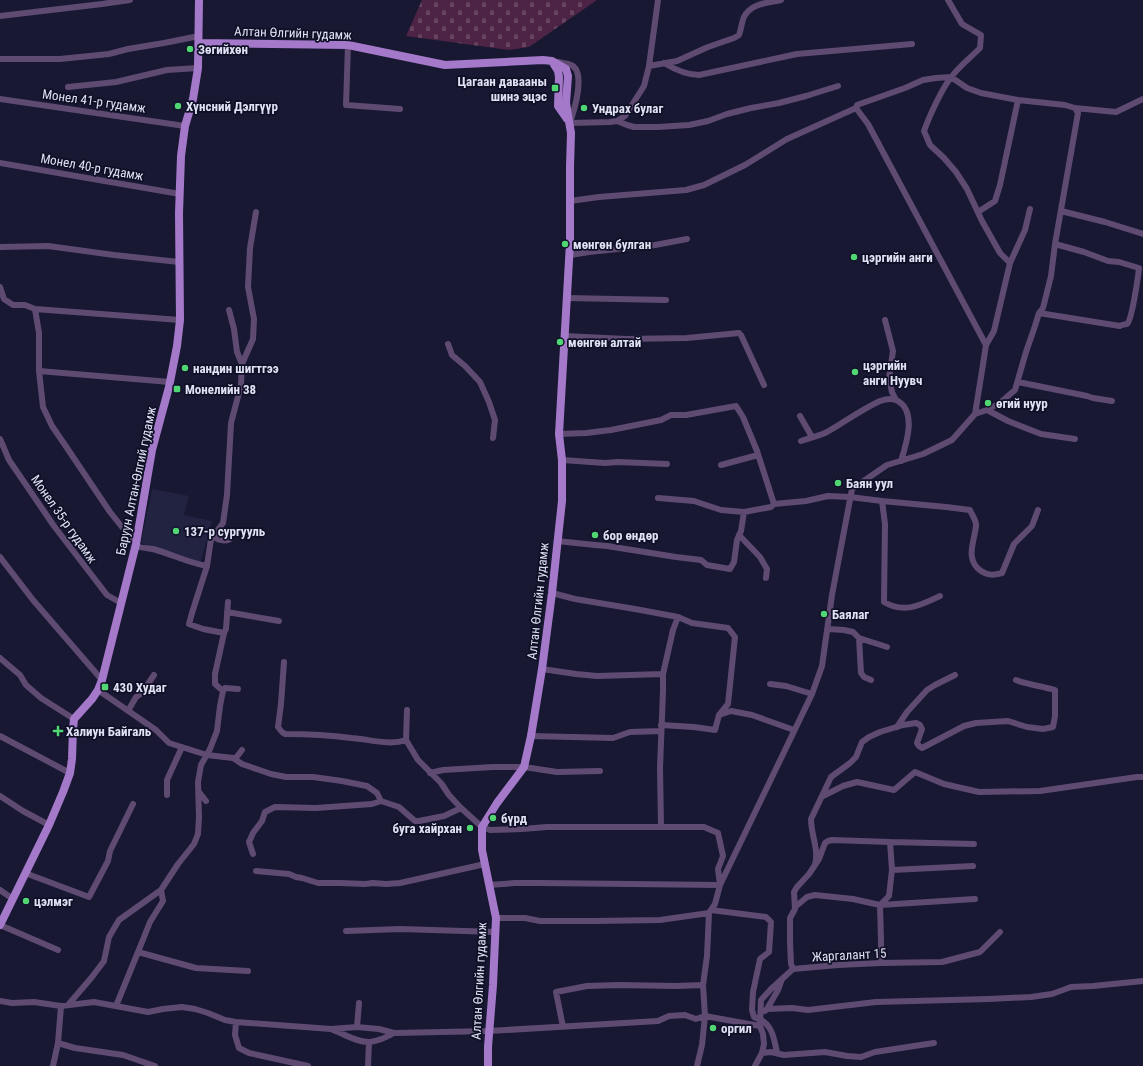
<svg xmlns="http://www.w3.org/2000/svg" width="1143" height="1066" viewBox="0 0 1143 1066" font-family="'Roboto Condensed',sans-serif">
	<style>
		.built { fill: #222241 }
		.cemetery { fill: url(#cemetery-stones) }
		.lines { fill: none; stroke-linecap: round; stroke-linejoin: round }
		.minor { stroke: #5f4b72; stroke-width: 6 }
		.major { stroke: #a579ca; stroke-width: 8 }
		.poi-dot { fill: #51d674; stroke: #0f0f27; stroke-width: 1.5 }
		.labels { text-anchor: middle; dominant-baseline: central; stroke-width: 3.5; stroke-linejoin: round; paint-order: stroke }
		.street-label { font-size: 13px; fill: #e0e2f4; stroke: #0f0f27 }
		.poi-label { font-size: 13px; font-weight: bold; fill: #e0e2f4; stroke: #0f0f27; text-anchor: start }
	</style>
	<defs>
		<pattern id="cemetery-stones" width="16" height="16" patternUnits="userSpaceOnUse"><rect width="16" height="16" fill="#4d2445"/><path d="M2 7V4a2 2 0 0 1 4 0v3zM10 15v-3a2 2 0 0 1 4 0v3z" fill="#664460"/></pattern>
	</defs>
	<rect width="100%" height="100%" fill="#181832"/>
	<path class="built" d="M152,489L189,496L184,515L212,521L201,561L197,562L143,544L141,542Z"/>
	<path class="cemetery" d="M422,0H597L529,47L509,50L406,36Z"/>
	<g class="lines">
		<path class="minor" d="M948,0L962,24L981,35L980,48C971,57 960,66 952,76C942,88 929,117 924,131L930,145L944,158L956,172L967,189L982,221L1000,253L1010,263L994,331L986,345
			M0,16L102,4L130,0
			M348,45L346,105L400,109
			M0,59H60L109,54L128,49L164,43L199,36
			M558,62C563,63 569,63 573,66C585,75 574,111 570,123L610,122L617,121L625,116L644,86L649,66L658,0
			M664,63C674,69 688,75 699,75L797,54L912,44
			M649,66L677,61L708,47L734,38L739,35C741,30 742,21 744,17C751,3 768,3 781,0
			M68,87L116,82L167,70L198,68
			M0,99L185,126
			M856,108L868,124L986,345L981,377L975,414
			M1075,108L1116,112L1143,99
			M617,121L627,125L634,127H658L689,125L708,121L727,114L751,108L779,103L806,96L838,86
			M0,163L180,194
			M570,201L599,197L686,190L704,185L745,165L787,139L856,108L857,105L905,88L923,80L936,78L951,77L967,88L981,93L1018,100L1065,105L1075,108L1078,113L1055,244L1051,276L1043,308L1039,313L1035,326L1026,352L1015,390L1001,402L987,410L975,414L952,440L923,454L887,465L852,489L832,595L822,666L812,694L720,885L715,904L709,913L707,956L703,985L705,1016L702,1045L697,1066
			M1061,211L1105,222L1143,234
			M978,212L995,201L1000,185L1018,100
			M0,247L48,246L114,255L179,262
			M570,255L589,252L655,245L687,239
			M1010,263L1025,230L1030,209
			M0,287L4,299L13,305H25L35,309L39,333V371L43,407L52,426L65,445L110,512L122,527L130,535L136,544
			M567,298L666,300
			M35,309L180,320
			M1039,313L1120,326C1121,325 1126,324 1127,324C1132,320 1138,277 1139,268L1119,262L1108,261L1084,252L1055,244
			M885,320L893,351L889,378L892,392L896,400
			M564,336L626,339L687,338L739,333L741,335L764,385
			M448,344L452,355L465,366L480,382L489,402L495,420L493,438
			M242,364L253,339L254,319L248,287L250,248L256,212
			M39,371L170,382
			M1018,382L1087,396L1093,398L1112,401
			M987,410L1008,421L1041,434L1075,439
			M800,416L812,437
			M559,434L586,433L611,430L661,420L671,415H686L736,406L743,417L757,451L774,504L771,507L744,512L721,510L694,501L658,498
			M0,439L9,460L54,526L107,595L121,603
			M801,441C810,438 819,436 827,432C845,422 862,409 880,401C886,399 893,398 898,401C917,412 906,445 901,461
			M562,460L605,463L618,462L667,464
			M721,465L758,455
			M882,501L946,507L970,510C972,515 976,520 976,525C975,541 964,559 981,571C989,576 994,575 1002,573L1014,544L1032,526L1038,510
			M774,504L806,501L828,496L850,497L882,501L885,524L884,602C904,614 921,605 940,596
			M739,535L760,557L767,569L766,578
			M213,536C218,540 224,542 230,539
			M557,541L595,545L607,546L676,557L701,560L707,565L730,569L734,562L737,540L741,531L744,512
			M135,546C141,548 147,548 153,549C171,554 189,563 207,566L192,613L189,624L203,629L224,633
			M0,557L33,600L102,680
			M207,566L211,539L223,523L227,495L231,423L241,385L242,364L237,352L234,329L229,310
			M552,593L575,599L635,609L678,617L692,623L728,628L735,637L728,704L719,715
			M227,612L279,621
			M828,629L844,630L853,632L859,638L887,647
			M859,638L861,673L864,677L871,680
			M0,658L20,675L26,685L41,698L74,719
			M284,662L281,704L278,727L282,732L285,734C307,734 329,735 351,738C369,739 389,746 406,740
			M542,669L576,674L597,676L663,674
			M770,684L786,686L812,694
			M98,690L156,730L169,743L207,755L233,758L242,764L271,774L286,777H313L342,781L367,786L377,793L381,801L399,807L415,821H419L444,816L461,808
			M223,691L225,688L238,689
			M407,710L406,740L418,760L441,783L449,795L461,808L482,827L490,830L522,829L547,827H704L718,833L723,856L718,869L720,885L539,883H515L489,885
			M128,711L136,697L142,693L154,675
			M661,725L694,727L715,730L719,715L731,711L752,715L794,730
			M897,727L907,712L927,690L935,685L955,675
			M0,736L70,773
			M531,736L613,738L630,732L661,731
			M235,759L242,750
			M430,773L443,770L493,767H524L557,772L600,771
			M199,792L206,801
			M167,795V780L182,747
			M0,796L23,811L49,825
			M823,796L843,786L857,782L894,790L915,772L944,784L979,792L1040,791L1137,777H1143
			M661,826L660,768L663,691V674L673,630L678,617
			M253,854L249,842L253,833L262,821L265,812L275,807L316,808L372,804L381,801
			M815,865C819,849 811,835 811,819L831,777L850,763L856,757L862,742L869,737L880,732L903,725L916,723L920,725L922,729L917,743L919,746L922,748L964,726L976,723L1008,721L1027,727L1043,729L1053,727L1055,716V690C1042,686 1029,685 1016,680
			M892,870L973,866
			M256,871L289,874L296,877L302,878L318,883H340L365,884L373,883L386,884L400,883L485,864
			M25,873L89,897L108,861L110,851L133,804
			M0,890L13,899
			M795,907L807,897L815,895L853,899L880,905L889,896L892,870L890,842L974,844
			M711,910L766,917L771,922L769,952L760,959L753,992L752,1010L754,1017C772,1022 774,1037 777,1053
			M496,918H525L540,921H595L660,920L709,913
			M0,925L58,950
			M346,931L400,929L496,932
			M138,952L150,922L163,901L161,890
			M881,963V941L880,905L975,899
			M793,969L791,964L790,942V918L795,909L794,892L797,887L809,874L819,859L825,843L828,841L832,840L890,842
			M0,1001L12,1003L34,1002L61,1006L94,1002L148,1012L163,1009L182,1007L195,1009L208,1013L225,1020L236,1022L331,1029L357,1027L379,1029L394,1033L489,1031L658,1021L669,1016L685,1015L696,1019L705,1016L760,1026
			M68,1005L92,977L104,961L109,937L119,920L161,890L178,864L194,844L198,834L199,817L198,782L201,765L210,749L217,731L220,706L223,691L215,684V674L224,633L226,629L228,602
			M116,1006L138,952L196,968L248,971
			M767,1009L792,1008L808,1010L876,1002L989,999L1031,997L1052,994L1071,987L1093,986L1143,981
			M765,1011L767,1009L778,990L782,979
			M236,1022L235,1035L239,1048L249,1053L308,1066
			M357,1027L359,1003
			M563,1027L556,992L587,986L619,985L676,986L703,985
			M333,1030C344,1034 358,1043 370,1042C378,1041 387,1037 394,1033
			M58,1043L75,1048L123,1055L155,1066
			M762,1053L771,1052L784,1055L825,1052L847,1056L861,1057L875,1052L934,1043
			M53,1066L58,1043L61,1006
			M368,1066L369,1042
			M755,1066L762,1053L764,1044L763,1034L760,1026L761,1000L771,989L793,969L838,965L881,963L942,962L980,952L1000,932"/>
		<path class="major" d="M199,43L348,45L445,65L543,60L552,61L566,69L568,76L566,103L571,133L570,167V243L559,434L562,460V501L552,593L542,669L531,736L524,767L497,803L482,827V850L496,918L493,985L488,1047V1066
			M553,63L558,71L559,77L558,106L567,119
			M0,925L49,825L63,792L70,773L72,759L73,729L74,719L92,699L98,690L102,680L136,544L152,450L169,387L177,346L180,320L179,213L181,156L185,126L193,99L198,68L199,0"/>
	</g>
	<g class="poi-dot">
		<circle cx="190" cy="49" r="4"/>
		<rect x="551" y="84" width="8" height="8" rx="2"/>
		<circle cx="178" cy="106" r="4"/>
		<circle cx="584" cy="108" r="4"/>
		<circle cx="565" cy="244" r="4"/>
		<circle cx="854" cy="257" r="4"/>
		<circle cx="560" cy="342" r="4"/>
		<circle cx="185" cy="368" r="4"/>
		<circle cx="855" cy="372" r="4"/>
		<rect x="173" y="385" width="8" height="8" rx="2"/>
		<circle cx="988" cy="403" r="4"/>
		<circle cx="838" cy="483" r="4"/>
		<circle cx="176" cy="531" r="4"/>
		<circle cx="595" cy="535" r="4"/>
		<circle cx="824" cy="614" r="4"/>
		<rect x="101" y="683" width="8" height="8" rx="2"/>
		<path d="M56 725h4v4h4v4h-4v4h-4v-4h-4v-4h4z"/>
		<circle cx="493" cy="818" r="4"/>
		<circle cx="470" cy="828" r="4"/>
		<circle cx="26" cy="901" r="4"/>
		<circle cx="713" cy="1028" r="4"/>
	</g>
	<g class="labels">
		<g class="street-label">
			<text transform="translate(293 33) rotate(2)">Алтан Өлгийн гудамж</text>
			<text transform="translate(94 101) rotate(8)">Монел 41-р гудамж</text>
			<text transform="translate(92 167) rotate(10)">Монел 40-р гудамж</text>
			<text transform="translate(136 481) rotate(-78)">Баруун Алтан-Өлгий гудамж</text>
			<text transform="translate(64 519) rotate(55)">Монел 35-р гудамж</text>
			<text transform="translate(538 601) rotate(-84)">Алтан Өлгийн гудамж</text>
			<text transform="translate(849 955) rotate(-3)">Жаргалант 15</text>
			<text transform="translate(479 981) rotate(-87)">Алтан Өлгийн гудамж</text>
		</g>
		<g class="poi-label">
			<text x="198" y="49">Зөгийхөн</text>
			<text x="547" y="81" text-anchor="end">Цагаан давааны<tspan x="547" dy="15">шинэ эцэс</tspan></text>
			<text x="186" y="106">Хүнсний Дэлгүүр</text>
			<text x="592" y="108">Ундрах булаг</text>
			<text x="573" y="244">мөнгөн булган</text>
			<text x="862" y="257">цэргийн анги</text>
			<text x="568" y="342">мөнгөн алтай</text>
			<text x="863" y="365">цэргийн<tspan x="863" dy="15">анги Нуувч</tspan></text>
			<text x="193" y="368">нандин шигтгээ</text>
			<text x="185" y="389">Монелийн 38</text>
			<text x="996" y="403">өгий нуур</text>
			<text x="846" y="483">Баян уул</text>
			<text x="184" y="531">137-р сургууль</text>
			<text x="603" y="535">бор өндөр</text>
			<text x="832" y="614">Баялаг</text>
			<text x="113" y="687">430 Худаг</text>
			<text x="66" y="731">Халиун Байгаль</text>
			<text x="501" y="818">бүрд</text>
			<text x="462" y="828" text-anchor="end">буга хайрхан</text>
			<text x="34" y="901">цэлмэг</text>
			<text x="721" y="1028">оргил</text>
		</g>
	</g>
</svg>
